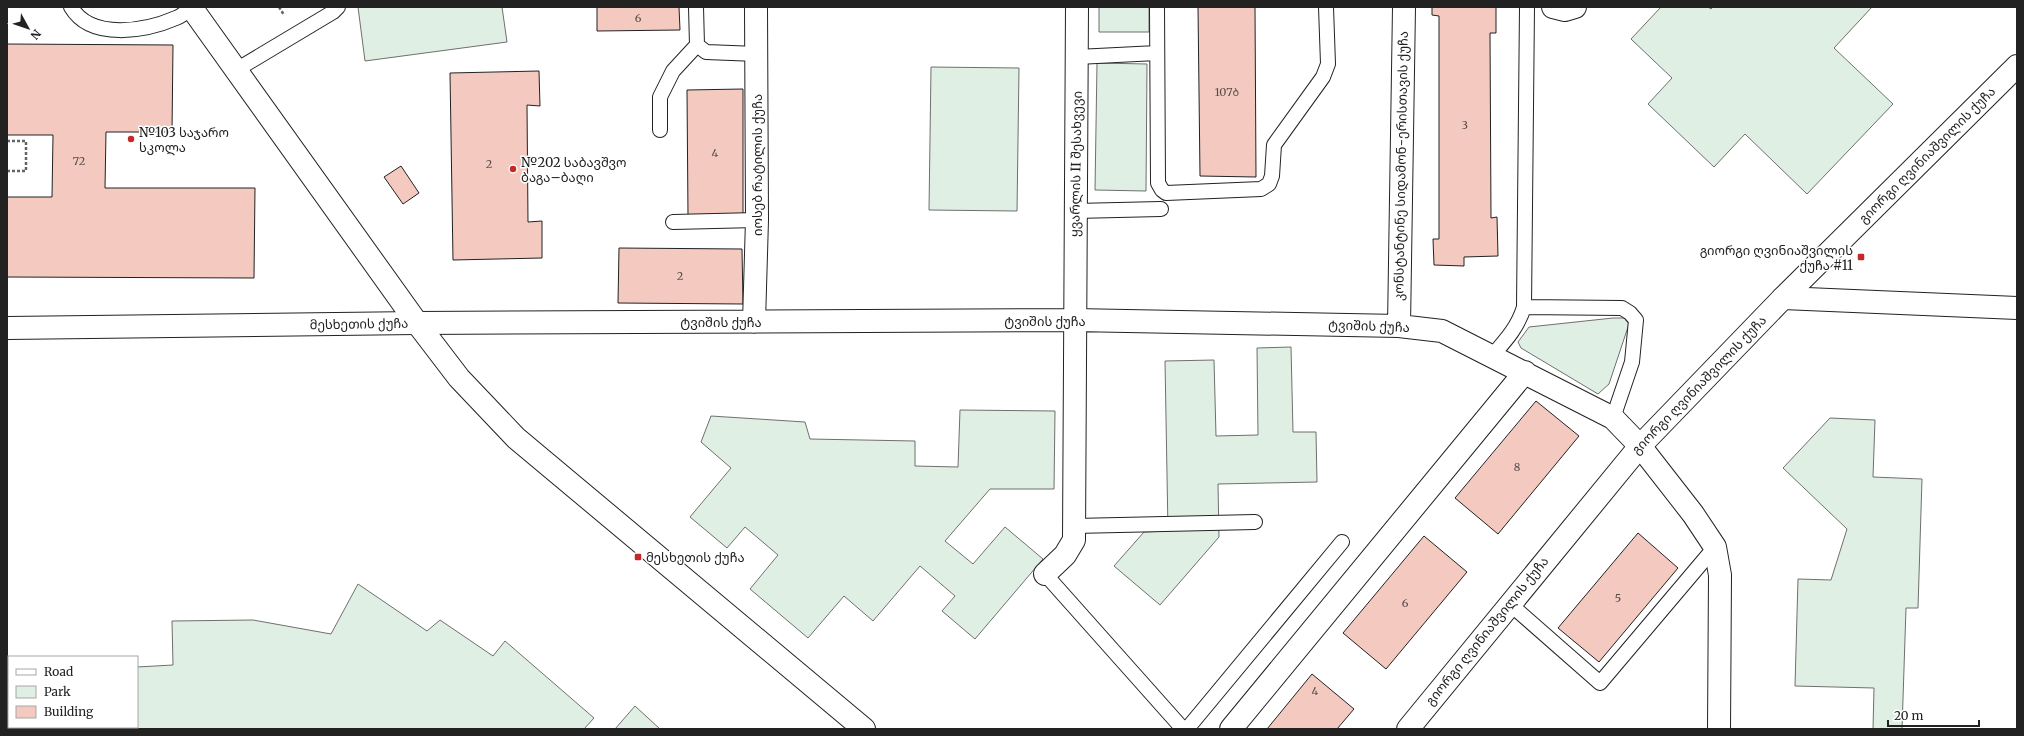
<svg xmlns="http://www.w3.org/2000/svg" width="2024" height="736" viewBox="0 0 2024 736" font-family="Merriweather,'Noto Sans Georgian',serif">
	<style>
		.green { fill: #e0efe3; stroke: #6f6f6f }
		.building { fill: #f3c9c0; stroke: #222 }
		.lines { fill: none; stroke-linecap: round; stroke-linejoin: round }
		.service-casing { stroke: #222; stroke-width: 16 }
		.minor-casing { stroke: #222; stroke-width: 24 }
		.tertiary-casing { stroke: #222; stroke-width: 24 }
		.path { stroke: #646464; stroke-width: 2.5; stroke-dasharray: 3 2; stroke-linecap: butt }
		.service { stroke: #fff; stroke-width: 14 }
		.minor { stroke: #fff; stroke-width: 22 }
		.tertiary { stroke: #fff; stroke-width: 22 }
		.poi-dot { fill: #c62828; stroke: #fff; stroke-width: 1.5 }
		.labels { text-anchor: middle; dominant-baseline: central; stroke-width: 3; stroke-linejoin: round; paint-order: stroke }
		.number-label { font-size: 11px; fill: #564c4a }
		.poi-label { font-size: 13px; fill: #222; stroke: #fff; text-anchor: start }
		.street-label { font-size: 13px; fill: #222; stroke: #fff }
	</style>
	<rect width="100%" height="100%" fill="#fff"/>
	<path class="green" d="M358,7H502L507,42L365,61Z
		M1099,7H1149V32H1099Z
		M1661,7H1708L1711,9L1713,7H1872L1834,48L1893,104L1807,194L1745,134L1714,167L1648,104L1672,78L1631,39Z
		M1097,63L1147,64L1146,191L1095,190Z
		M931,67L1019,68L1017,211L929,210Z
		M1613,318H1624L1629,324L1609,384L1598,394L1521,348L1518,342L1529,327Z
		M1291,347L1293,432H1316L1317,482L1218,484L1219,537L1160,605L1114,566L1144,532L1168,531L1165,361L1214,360L1216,436L1258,435L1257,348Z
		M960,410L1055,411L1054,489H990L945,541L973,564L1005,527L1043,559L975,639L942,611L955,596L920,566L873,621L844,596L808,638L750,589L778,555L745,527L727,548L690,517L731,468L701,442L711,416L805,422L810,439L915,441V466L958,467Z
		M1830,418L1875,420L1873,477L1922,479L1918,608H1906L1902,729H1873L1874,688L1795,686L1798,579L1831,580L1847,529L1783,468Z
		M358,584L427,631L440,620L493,656L505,641L594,718L584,729H7V671H9V727H137V667L173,665L172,621L253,620L331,634Z
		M635,706L660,729H615Z"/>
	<path class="building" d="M597,7H679L680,30L597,31Z
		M1198,7H1255L1256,177L1200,176Z
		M1432,7H1496V33H1490L1491,218L1497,217L1498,256L1464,257V266L1434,265L1433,239H1439V16L1432,15Z
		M7,44L173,45L172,132H106L105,188H255L254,278L7,277V197H52L53,135H7Z
		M539,71L540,106L527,105L528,222L542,221V258L453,260L450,73Z
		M743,89V216L688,217L687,90Z
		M401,166L419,193L403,204L384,177Z
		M619,248L742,249L743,304L618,303Z
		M1536,401L1579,436L1498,534L1455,498Z
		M1638,533L1678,568L1599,662L1558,628Z
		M1424,536L1467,572L1386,669L1343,633Z
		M1312,674L1354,709L1337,729H1267Z"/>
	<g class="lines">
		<defs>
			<path id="service" d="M71,7C91,41 146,31 176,18C182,16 187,11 192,7
				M696,7L697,45L706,52L757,54
				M1157,7L1158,183L1162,190L1166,193L1261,189L1269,184L1272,176L1274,145L1323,77L1328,64L1326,7
				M1077,57L1157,53
				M236,70L333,12L338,7
				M660,130V97L673,71L697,45
				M1075,211L1161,209
				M673,222L757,220
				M1524,307L1622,308L1630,313L1636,320L1632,362L1613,418
				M1492,356C1506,340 1518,327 1524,307L1527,7
				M1074,526L1255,522
				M1045,574L1183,729
				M1510,604L1600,683L1715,547
				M1187,729L1342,542"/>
			<path id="minor" d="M1553,7L1565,10L1575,7
				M1783,298L2017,66
				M754,322L757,220L756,7
				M1399,326L1404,7
				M7,328L417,323L1074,320L1399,326L1442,331L1613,418L1640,446L1693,514L1715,547L1720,575L1719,729
				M1045,574L1065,555L1074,540L1077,7
				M1231,729L1525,372"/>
			<path id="tertiary" d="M191,7L417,323L459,378L516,438L864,729
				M1408,729L1640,446L1783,298L2017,308"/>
		</defs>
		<use href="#service" class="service-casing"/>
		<use href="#minor" class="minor-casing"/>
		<use href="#tertiary" class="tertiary-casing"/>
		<path class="path" d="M279,7L284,15
			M7,141H26V171H7"/>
		<use href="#service" class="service"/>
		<use href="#minor" class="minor"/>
		<use href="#tertiary" class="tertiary"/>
	</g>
	<g class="poi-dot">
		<circle cx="131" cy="139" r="4"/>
		<circle cx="513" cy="169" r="4"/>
		<rect x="1857" y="253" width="8" height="8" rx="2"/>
		<rect x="634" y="553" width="8" height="8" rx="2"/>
	</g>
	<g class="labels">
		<g class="number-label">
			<text x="638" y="18">6</text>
			<text x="1227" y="92">107ბ</text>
			<text x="1465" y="125">3</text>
			<text x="715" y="153">4</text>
			<text x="79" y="161">72</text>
			<text x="489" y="164">2</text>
			<text x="680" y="276">2</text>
			<text x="1517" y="467">8</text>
			<text x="1618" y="598">5</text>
			<text x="1405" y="603">6</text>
			<text x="1315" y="691">4</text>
		</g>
		<g class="poi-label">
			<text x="139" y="132">№103 საჯარო<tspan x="139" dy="15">სკოლა</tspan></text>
			<text x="521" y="162">№202 საბავშვო<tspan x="521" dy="15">ბაგა–ბაღი</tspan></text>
			<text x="1853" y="250" text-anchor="end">გიორგი ღვინიაშვილის<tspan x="1853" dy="15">ქუჩა #11</tspan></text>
			<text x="646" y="557">მესხეთის ქუჩა</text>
		</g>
		<g class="street-label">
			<text transform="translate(1927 155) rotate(-45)">გიორგი ღვინიაშვილის ქუჩა</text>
			<text transform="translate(1076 164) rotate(-89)">ყვარლის II შესახვევი</text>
			<text transform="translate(757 165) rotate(-90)">იოსებ რატილის ქუჩა</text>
			<text transform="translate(1401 166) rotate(-89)">კონსტანტინე სიდამონ-ერისთავის ქუჩა</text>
			<text x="1045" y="321">ტვიშის ქუჩა</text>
			<text x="721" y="322">ტვიშის ქუჩა</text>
			<text transform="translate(359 324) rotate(-1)">მესხეთის ქუჩა</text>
			<text transform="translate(1369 326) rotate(2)">ტვიშის ქუჩა</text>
			<text transform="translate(1699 385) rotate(-46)">გიორგი ღვინიაშვილის ქუჩა</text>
			<text transform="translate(1487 631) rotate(-51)">გიორგი ღვინიაშვილის ქუჩა</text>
		</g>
	</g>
	<rect width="2024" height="736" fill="none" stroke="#222222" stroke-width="16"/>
	<rect x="8" y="656" width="130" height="72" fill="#ffffff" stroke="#a7a7a7"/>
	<rect x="16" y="669" width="20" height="6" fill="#ffffff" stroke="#a7a7a7"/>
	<text x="44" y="676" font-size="12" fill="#222222">Road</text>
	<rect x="16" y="686" width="20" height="12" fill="#e0efe3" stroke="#a7a7a7"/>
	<text x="44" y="696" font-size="12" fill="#222222">Park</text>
	<rect x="16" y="706" width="20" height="12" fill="#f3c9c0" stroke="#a7a7a7"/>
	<text x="44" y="716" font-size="12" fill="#222222">Building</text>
	<g transform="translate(28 28) rotate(130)" stroke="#ffffff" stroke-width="3" paint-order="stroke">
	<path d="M0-3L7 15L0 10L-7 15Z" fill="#222222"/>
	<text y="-6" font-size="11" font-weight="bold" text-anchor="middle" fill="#222222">N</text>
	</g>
	<path d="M1888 720v6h91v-6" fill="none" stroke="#222222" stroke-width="2"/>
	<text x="1894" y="720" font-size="12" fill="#222222" stroke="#ffffff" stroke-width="3" paint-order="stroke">20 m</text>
</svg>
